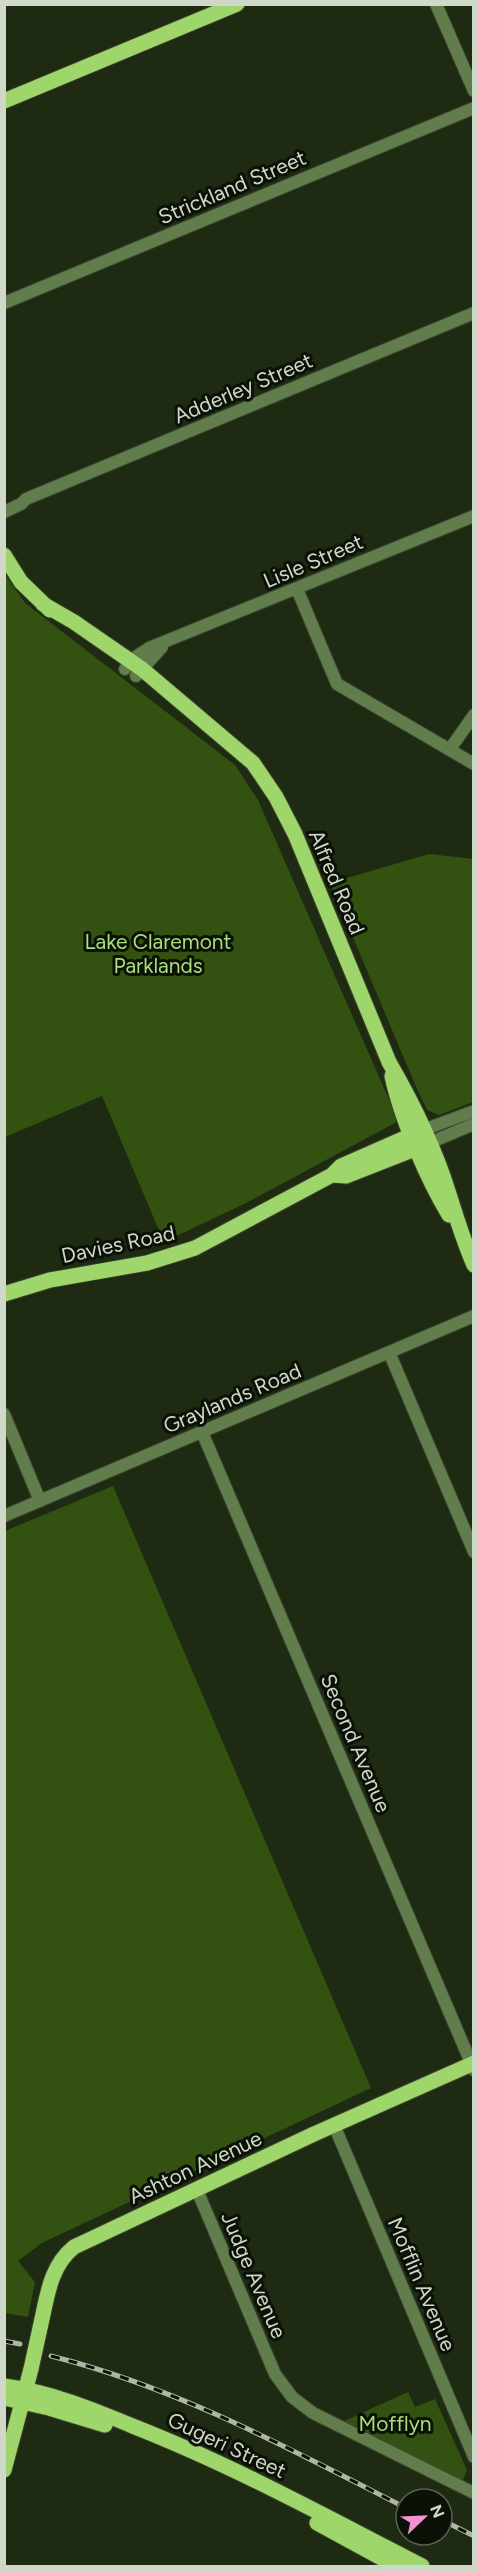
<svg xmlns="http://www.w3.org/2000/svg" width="478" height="2571" viewBox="0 0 478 2571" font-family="Figtree,sans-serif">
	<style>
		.green { fill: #335211 }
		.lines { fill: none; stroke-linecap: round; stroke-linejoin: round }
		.minor-casing { stroke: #3a462f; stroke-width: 14 }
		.major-casing { stroke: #3a462f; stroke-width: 17 }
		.minor { stroke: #627d4c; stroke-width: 12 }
		.major { stroke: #9ed66b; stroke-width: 15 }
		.rail-casing { stroke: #adb6a5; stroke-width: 5 }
		.rail { stroke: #0b1107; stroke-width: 3; stroke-dasharray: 9; stroke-linecap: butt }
		.major-bridge-casing { stroke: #3a462f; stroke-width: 17; stroke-linecap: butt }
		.major-bridge { stroke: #9ed66b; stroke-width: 15 }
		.labels { text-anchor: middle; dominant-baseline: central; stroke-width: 6; stroke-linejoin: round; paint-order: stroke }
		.street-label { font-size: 21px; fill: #d0d9c9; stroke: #0b1107 }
		.park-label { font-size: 21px; fill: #a8df78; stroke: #0b1107 }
	</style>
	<rect width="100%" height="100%" fill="#1e2a12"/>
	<path class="green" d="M4,573L25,603L235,765L258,800L397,1118L395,1123L246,1203L164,1242L102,1096L5,1137Z
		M429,854L474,859L473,1102L439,1115L427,1110L417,1089L330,883Z
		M113,1486L371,2088L42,2243L18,2261L35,2282L28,2317L4,2313L5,1531Z
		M408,2392L415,2407L435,2399L467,2470L462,2482L342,2422Z"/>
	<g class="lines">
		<defs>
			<path id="minor" d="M436,4L474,91
				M4,303L474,108
				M4,512L21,504L26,499L474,313
				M297,589L337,684L474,764
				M125,669L137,656L149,648L474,516
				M136,676L162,647
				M450,749L474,715
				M423,1130L474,1111
				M429,1143L474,1124
				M389,1352L474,1552
				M4,1414L40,1501
				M202,1432L474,2070
				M4,1516L474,1316
				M334,2125L474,2457
				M197,2190L275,2374L292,2397L313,2413L474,2493"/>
			<path id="major" d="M4,101L237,4
				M4,555L21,582L50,610
				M43,604L74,622L142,669L253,763L276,797L295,834L389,1062C412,1102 434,1146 448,1191C456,1216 463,1240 474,1265
				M392,1076C401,1118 427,1179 449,1215
				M332,1175L346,1176L425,1145
				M4,1294L50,1280L147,1263L195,1248L332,1175L341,1166L423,1130
				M40,2328C47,2299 49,2267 74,2247L314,2134L474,2063
				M4,2386C50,2392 92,2409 135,2427C234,2466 327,2517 422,2566
				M4,2398L49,2408L105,2425
				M4,2470L31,2369
				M317,2523L396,2566"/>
		</defs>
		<use href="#minor" class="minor-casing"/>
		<use href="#major" class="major-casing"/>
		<use href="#minor" class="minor"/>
		<use href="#major" class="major"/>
		<defs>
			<path id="rail" d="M4,2341L20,2344
				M51,2356C178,2388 290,2449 406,2508
				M442,2520L474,2536"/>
		</defs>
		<use href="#rail" class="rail-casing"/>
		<use href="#rail" class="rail"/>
		<defs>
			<path id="major-bridge" d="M31,2369L40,2328"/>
		</defs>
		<use href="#major-bridge" class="major-bridge-casing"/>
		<use href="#major-bridge" class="major-bridge"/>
	</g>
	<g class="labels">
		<g class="street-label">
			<text transform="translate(232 187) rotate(-23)">Strickland Street</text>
			<text transform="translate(243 388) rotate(-23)">Adderley Street</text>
			<text transform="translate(313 561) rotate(-23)">Lisle Street</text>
			<text transform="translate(337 882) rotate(67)">Alfred Road</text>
			<text transform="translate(118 1244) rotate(-12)">Davies Road</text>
			<text transform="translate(232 1398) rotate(-23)">Graylands Road</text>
			<text transform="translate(356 1743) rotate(67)">Second Avenue</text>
			<text transform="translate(195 2167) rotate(-25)">Ashton Avenue</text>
			<text transform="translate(254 2275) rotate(67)">Judge Avenue</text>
			<text transform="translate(422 2284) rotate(67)">Mofflin Avenue</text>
			<text transform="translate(227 2445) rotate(25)">Gugeri Street</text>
		</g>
		<g class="park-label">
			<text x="158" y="941">Lake Claremont<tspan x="158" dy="24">Parklands</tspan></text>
			<text x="395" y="2423">Mofflyn</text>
		</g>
	</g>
	<rect width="478" height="2571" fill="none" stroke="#d0d9c9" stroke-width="12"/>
	<g transform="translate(424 2517) rotate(67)"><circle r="28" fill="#0b1107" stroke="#5a6155" stroke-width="1.5"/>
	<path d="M0-4.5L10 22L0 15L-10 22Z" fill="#f590d1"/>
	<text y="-9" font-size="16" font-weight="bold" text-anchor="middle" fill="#d0d9c9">N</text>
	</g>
</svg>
